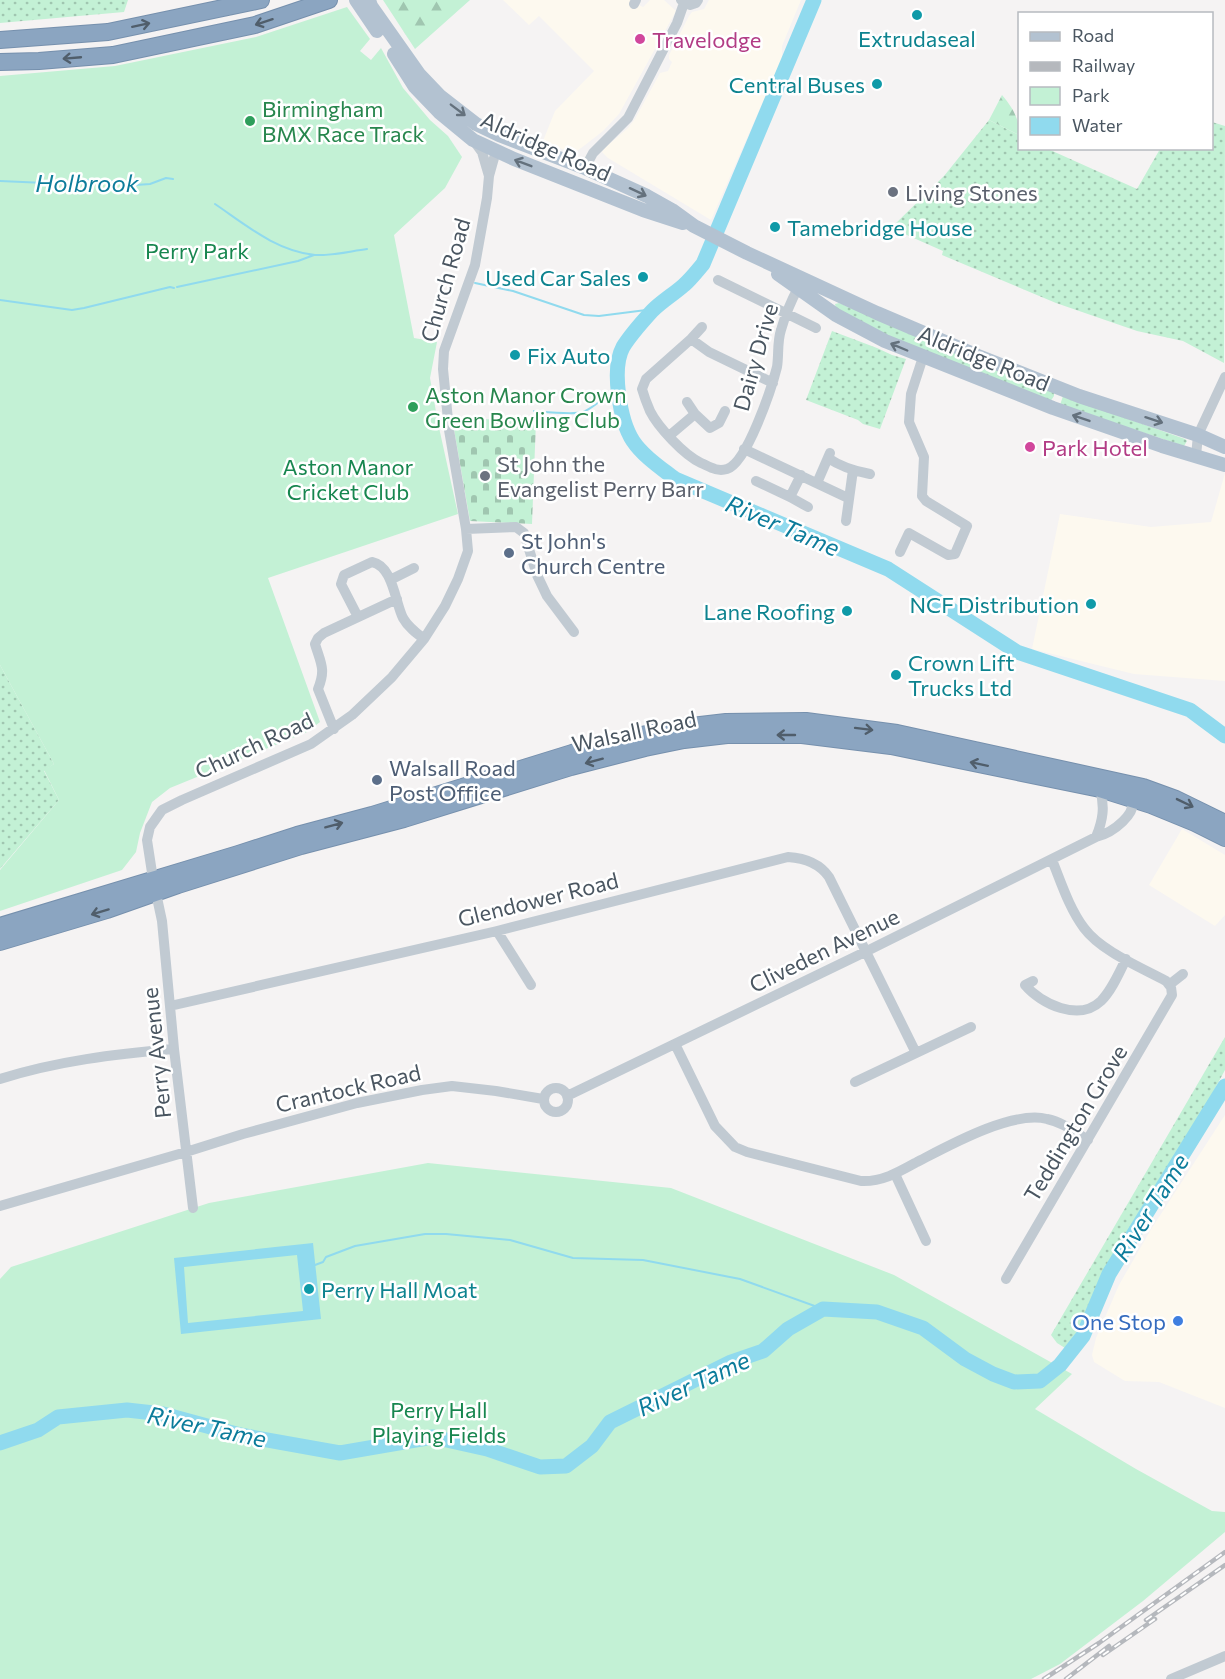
<svg xmlns="http://www.w3.org/2000/svg" width="1225" height="1679" viewBox="0 0 1225 1679" font-family="Commissioner,sans-serif">
	<style>
		.commercial { fill: #fdf9ef }
		.grass { fill: url(#grass-dots) }
		.forest { fill: url(#forest-firs) }
		.cemetery { fill: url(#cemetery-stones) }
		.park { fill: #c3f1d5 }
		.water { fill: #90daee; fill-rule: evenodd }
		.lines { fill: none; stroke-linecap: round; stroke-linejoin: round }
		.stream { stroke: #90daee; stroke-width: 2 }
		.river { stroke: #90daee; stroke-width: 15 }
		.highway-casing { stroke: #7690ad; stroke-width: 18 }
		.minor { stroke: #c1cad2; stroke-width: 10 }
		.major { stroke: #b3c2d1; stroke-width: 14 }
		.highway { stroke: #8ba5c1; stroke-width: 16 }
		.rail-casing { stroke: #b5b8bd; stroke-width: 4.5 }
		.rail { stroke: #fff; stroke-width: 2; stroke-dasharray: 7; stroke-linecap: butt }
		.oneway { stroke: #505e6b }
		.oneway2 { stroke: #64717d }
		.culture-dot { fill: #0f9aa8; stroke: #fff; stroke-width: 2 }
		.hotel-dot { fill: #d1479c; stroke: #fff; stroke-width: 2 }
		.leisure-dot { fill: #2e9e5b; stroke: #fff; stroke-width: 2 }
		.worship-dot { fill: #6b7280; stroke: #fff; stroke-width: 2 }
		.service-dot { fill: #5c6f8a; stroke: #fff; stroke-width: 2 }
		.shop-dot { fill: #3f7fe0; stroke: #fff; stroke-width: 2 }
		.labels { text-anchor: middle; dominant-baseline: central; stroke-width: 5; stroke-linejoin: round; paint-order: stroke }
		.culture-label { font-size: 22px; fill: #0d838f; stroke: #fff; text-anchor: end }
		.hotel-label { font-size: 22px; fill: #b23c85; stroke: #fff; text-anchor: start }
		.leisure-label { font-size: 22px; fill: #27864d; stroke: #fff; text-anchor: start }
		.street-label { font-size: 22px; fill: #4a5661; stroke: #fff }
		.worship-label { font-size: 22px; fill: #5b616d; stroke: #fff; text-anchor: start }
		.park-label { font-size: 22px; fill: #17864f; stroke: #fff }
		.service-label { font-size: 22px; fill: #4e5e75; stroke: #fff; text-anchor: start }
		.shop-label { font-size: 22px; fill: #366cbe; stroke: #fff; text-anchor: end }
		.water-label { font-size: 24px; font-style: italic; fill: #0c7c9b; stroke: #fff }
	</style>
	<defs>
		<pattern id="grass-dots" width="8" height="8" patternUnits="userSpaceOnUse" patternTransform="scale(1.5)"><rect width="8" height="8" fill="#c3f1d5"/><path d="M2 2h.1M6 6h.1" fill="none" stroke="#a0c6b0" stroke-width="1.8" stroke-linecap="round"/></pattern>
		<pattern id="forest-firs" width="22" height="20" patternUnits="userSpaceOnUse" patternTransform="scale(1.5)"><rect width="22" height="20" fill="#c3f1d5"/><path d="M5 1l3.5 6h-7zM16 11l3.5 6h-7z" fill="#a0c6b0"/></pattern>
		<pattern id="cemetery-stones" width="16" height="16" patternUnits="userSpaceOnUse" patternTransform="scale(1.5)"><rect width="16" height="16" fill="#c3f1d5"/><path d="M2 7V4a2 2 0 0 1 4 0v3zM10 15v-3a2 2 0 0 1 4 0v3z" fill="#a0c6b0"/></pattern>
	</defs>
	<rect width="100%" height="100%" fill="#f5f3f3"/>
	<path class="commercial" d="M503,0H629L643,7L650,0H664L676,11L619,114L603,131L585,145L577,151L569,152L543,141L555,111L594,71L539,16L529,25Z
		M709,0H801L782,46V58L711,220L608,158L602,152L606,147L628,128L635,119L660,73L668,71L672,62L669,59V55L689,16L692,12L704,9Z
		M1225,473V681L1134,674L1032,649L1060,514L1151,527L1211,522Z
		M1182,829L1225,855V915L1215,926L1149,885Z
		M1225,1115V1408L1159,1382L1125,1381L1094,1362L1092,1355L1096,1338L1119,1285L1150,1231Z"/>
	<path class="grass" d="M0,0H128L124,12L0,23Z
		M989,120L1019,135L1020,148L1048,149L1137,189L1160,149L1212,148V122L1225,126L1224,363L1183,341L1137,331L1056,303L942,255L943,251L891,228L944,176Z
		M839,303L1054,392V396L1050,402L886,338L836,308L835,304Z
		M832,331L877,348L892,355L906,359L880,429L863,424L858,420L806,400Z
		M1063,396L1185,439L1187,441L1184,446L1060,405Z
		M0,665L54,764L44,771L59,800L0,869Z
		M1225,1037V1070L1185,1144L1120,1245L1090,1302L1079,1330L1065,1348L1057,1343L1051,1335Z"/>
	<path class="forest" d="M383,0H470L415,49Z
		M1002,95C1012,107 1020,119 1019,135L989,120Z"/>
	<path class="cemetery" d="M452,418L536,421L532,524L470,521Z"/>
	<path class="park" d="M347,7L370,39L360,51L371,60L381,48L403,88L430,120L448,136L462,157L445,188L394,235L414,338L437,342L430,378L438,423L458,514L268,578L320,722L307,732L170,788L152,802L140,833L136,852L122,870L0,911V870L59,800L44,770L54,764L0,665V76L115,66L256,37Z
		M428,1163L671,1188L894,1275L1072,1374L1035,1409L1136,1469L1212,1511L1225,1512V1532L1143,1601L1060,1664L1031,1679H0V1279L11,1267L209,1203Z"/>
	<path class="water" d="M313,1243L321,1319L181,1334L174,1258ZM297,1255L303,1311L188,1323L184,1267Z"/>
	<g class="lines">
		<path class="stream" d="M0,181L68,184L95,179L136,185L150,184L166,178L173,179
			M215,204C246,225 276,251 315,255C332,256 351,251 367,249
			M475,283L513,291L584,315L599,316L654,309
			M177,287L298,261L314,255
			M0,300L72,310L84,308L170,287L174,288
			M534,411C546,412 573,415 583,412C593,408 609,394 618,386
			M315,1265L323,1262L326,1257L355,1246L425,1234H446L510,1240L573,1258L643,1260L740,1279L823,1309"/>
		<path class="river" d="M814,0L703,264C697,271 691,279 684,285C674,294 662,301 652,311C642,322 631,334 623,347C611,369 620,421 633,441C643,456 661,468 675,479L888,569L1017,652L1190,710L1225,736
			M0,1443L38,1430L58,1417L127,1410L163,1414L240,1435L340,1453L433,1437L487,1449L540,1467L566,1466L592,1446L610,1422L731,1362L763,1351L788,1329L823,1309L877,1312L923,1328L965,1359L993,1374L1014,1382L1040,1381L1060,1365L1083,1336L1109,1274L1225,1086"/>
		<defs>
			<path id="highway" d="M0,40L108,32L261,0
				M0,62L39,61L113,55L255,25L329,0
				M0,926L238,854L297,835L372,815L572,753L641,735L683,727L726,722L806,721L897,733L1143,787L1176,799L1225,823
				M0,942L107,910L178,885L301,846L404,819L571,767L645,748L684,740L727,735H802L891,746L1100,789L1151,805L1195,823L1225,838"/>
		</defs>
		<use href="#highway" class="highway-casing"/>
		<path class="minor" d="M681,0L690,5L696,3L698,0
			M634,4L636,0
			M474,141L482,152L489,176
			M585,168L593,153L628,118L677,23L684,3
			M718,280L816,328
			M702,327L691,339L646,379L642,389C644,396 647,404 650,411C658,427 684,455 701,463C710,467 717,472 727,469C747,463 772,387 777,367C779,355 777,342 781,330C785,316 791,301 798,288
			M691,339L709,352L773,383
			M687,402L695,414
			M669,436L695,414L710,428L719,423L725,411
			M744,449L848,498
			M1196,456L1198,435L1225,377
			M828,458C841,467 854,471 870,474
			M756,481L790,497L808,507
			M817,483L830,453
			M790,497L801,475
			M846,521L853,470
			M466,529L516,527L524,533L537,575L547,596L574,632
			M900,552L909,533L948,555L955,554L967,526L926,501L922,496L924,457L909,422L911,394L923,357
			M390,580L414,568
			M358,617L341,584L344,575L372,562C393,566 395,602 403,618C408,627 416,633 424,639
			M334,729L318,689C326,669 321,664 315,644L318,638L324,633L397,599
			M1096,837C1103,820 1105,807 1100,789
			M497,931L531,985
			M1033,981L1025,985C1041,1004 1079,1022 1101,1001C1112,990 1119,973 1126,959
			M1169,985L1183,974
			M170,1006L497,931L788,857C804,858 820,864 829,877L916,1053
			M675,1044L715,1126L735,1147L747,1152L861,1181C882,1182 899,1172 917,1162C948,1146 1012,1110 1047,1119C1062,1122 1075,1132 1088,1140
			M0,1079C57,1061 115,1054 174,1049
			M855,1082L971,1027
			M544 1100a12 12 0 1 1 24 0a12 12 0 1 1-24 0Z
			M567,1096L867,951L1096,837C1112,833 1139,814 1132,795
			M895,1174L926,1241
			M0,1206L186,1152L243,1134L357,1103L422,1090L452,1086L496,1091L543,1099
			M193,1208L174,1049L162,921L153,879L147,840L150,827L162,810L182,800L311,744L352,715L392,677L424,639L445,606L458,579L468,551L466,529L449,430L443,369L444,351L475,265L487,198L489,176L496,151
			M1006,1279L1172,995L1171,987L1166,981C1140,967 1101,951 1084,928C1069,908 1061,882 1052,860
			M1171,1679L1225,1656"/>
		<path class="major" d="M356,0L377,31
			M369,0L371,6L419,74L440,96L476,124L499,135L585,168L647,196L672,210L694,226L747,253L877,313L978,356L1079,396L1198,435L1225,447
			M394,54L415,87L439,112L473,140L514,159L643,210L683,223
			M778,274L836,315L885,341L1053,408L1162,446L1225,465"/>
		<use href="#highway" class="highway"/>
		<defs>
			<path id="rail" d="M1146,1620L1225,1565
				M1103,1655L1155,1619
				M1044,1679L1099,1643L1225,1552
				M1066,1679L1109,1646"/>
		</defs>
		<use href="#rail" class="rail-casing"/>
		<use href="#rail" class="rail"/>
	</g>
	<defs><path id="oneway-shaft" d="M-6 0H5M1.5-3L5.5 0L1.5 3" fill="none" stroke-width="1.6" stroke-linecap="round" stroke-linejoin="round" transform="scale(1.5)"/></defs>
	<g class="oneway">
		<use href="#oneway-shaft" transform="translate(264 22) rotate(162)"/>
		<use href="#oneway-shaft" transform="translate(141 25) rotate(-12)"/>
		<use href="#oneway-shaft" transform="translate(72 58) rotate(175)"/>
		<use href="#oneway-shaft" transform="translate(864 729) rotate(7)"/>
		<use href="#oneway-shaft" transform="translate(786 735) rotate(180)"/>
		<use href="#oneway-shaft" transform="translate(594 761) rotate(165)"/>
		<use href="#oneway-shaft" transform="translate(979 764) rotate(-168)"/>
		<use href="#oneway-shaft" transform="translate(1185 803) rotate(26)"/>
		<use href="#oneway-shaft" transform="translate(334 825) rotate(-15)"/>
		<use href="#oneway-shaft" transform="translate(100 912) rotate(163)"/>
	</g>
	<g class="oneway2">
		<use href="#oneway-shaft" transform="translate(458 110) rotate(37)"/>
		<use href="#oneway-shaft" transform="translate(523 163) rotate(-159)"/>
		<use href="#oneway-shaft" transform="translate(638 192) rotate(25)"/>
		<use href="#oneway-shaft" transform="translate(899 347) rotate(-157)"/>
		<use href="#oneway-shaft" transform="translate(1081 418) rotate(-161)"/>
		<use href="#oneway-shaft" transform="translate(1154 420) rotate(18)"/>
	</g>
	<g class="culture-dot">
		<circle cx="917" cy="15" r="6"/>
		<circle cx="877" cy="84" r="6"/>
		<circle cx="775" cy="227" r="6"/>
		<circle cx="643" cy="277" r="6"/>
		<circle cx="515" cy="355" r="6"/>
		<circle cx="1091" cy="604" r="6"/>
		<circle cx="847" cy="611" r="6"/>
		<circle cx="896" cy="675" r="6"/>
		<circle cx="309" cy="1289" r="6"/>
	</g>
	<g class="hotel-dot">
		<circle cx="640" cy="39" r="6"/>
		<circle cx="1030" cy="447" r="6"/>
	</g>
	<g class="leisure-dot">
		<circle cx="250" cy="121" r="6"/>
		<circle cx="413" cy="407" r="6"/>
	</g>
	<g class="worship-dot">
		<circle cx="893" cy="192" r="6"/>
		<circle cx="485" cy="476" r="6"/>
	</g>
	<g class="service-dot">
		<circle cx="509" cy="553" r="6"/>
		<circle cx="377" cy="780" r="6"/>
	</g>
	<circle class="shop-dot" cx="1178" cy="1321" r="6"/>
	<g class="labels">
		<g class="culture-label">
			<text x="917" y="38" text-anchor="middle">Extrudaseal</text>
			<text x="865" y="84">Central Buses</text>
			<text x="787" y="227" text-anchor="start">Tamebridge House</text>
			<text x="631" y="277">Used Car Sales</text>
			<text x="527" y="355" text-anchor="start">Fix Auto</text>
			<text x="1079" y="604">NCF Distribution</text>
			<text x="835" y="611">Lane Roofing</text>
			<text x="908" y="662" text-anchor="start">Crown Lift<tspan x="908" dy="25">Trucks Ltd</tspan></text>
			<text x="321" y="1289" text-anchor="start">Perry Hall Moat</text>
		</g>
		<g class="hotel-label">
			<text x="652" y="39">Travelodge</text>
			<text x="1042" y="447">Park Hotel</text>
		</g>
		<g class="leisure-label">
			<text x="262" y="108">Birmingham<tspan x="262" dy="25">BMX Race Track</tspan></text>
			<text x="425" y="394">Aston Manor Crown<tspan x="425" dy="25">Green Bowling Club</tspan></text>
		</g>
		<g class="street-label">
			<text transform="translate(546 146) rotate(24)">Aldridge Road</text>
			<text transform="translate(445 280) rotate(-74)">Church Road</text>
			<text transform="translate(755 357) rotate(-74)">Dairy Drive</text>
			<text transform="translate(984 358) rotate(22)">Aldridge Road</text>
			<text transform="translate(634 731) rotate(-12)">Walsall Road</text>
			<text transform="translate(254 745) rotate(-25)">Church Road</text>
			<text transform="translate(538 899) rotate(-14)">Glendower Road</text>
			<text transform="translate(824 950) rotate(-26)">Cliveden Avenue</text>
			<text transform="translate(156 1053) rotate(-96)">Perry Avenue</text>
			<text transform="translate(348 1088) rotate(-13)">Crantock Road</text>
			<text transform="translate(1075 1123) rotate(-59)">Teddington Grove</text>
		</g>
		<g class="worship-label">
			<text x="905" y="192">Living Stones</text>
			<text x="497" y="463">St John the<tspan x="497" dy="25">Evangelist Perry Barr</tspan></text>
		</g>
		<g class="park-label">
			<text x="197" y="250">Perry Park</text>
			<text x="348" y="466">Aston Manor<tspan x="348" dy="25">Cricket Club</tspan></text>
			<text x="439" y="1409">Perry Hall<tspan x="439" dy="25">Playing Fields</tspan></text>
		</g>
		<g class="service-label">
			<text x="521" y="540">St John's<tspan x="521" dy="25">Church Centre</tspan></text>
			<text x="389" y="767">Walsall Road<tspan x="389" dy="25">Post Office</tspan></text>
		</g>
		<g class="shop-label">
			<text x="1166" y="1321">One Stop</text>
		</g>
		<g class="water-label">
			<text x="87" y="182">Holbrook</text>
			<text transform="translate(783 525) rotate(23)">River Tame</text>
			<text transform="translate(1150 1207) rotate(-58)">River Tame</text>
			<text transform="translate(693 1383) rotate(-25)">River Tame</text>
			<text transform="translate(207 1426) rotate(12)">River Tame</text>
		</g>
	</g>
	<rect x="1018" y="12" width="195" height="138" fill="#ffffff" stroke="#b7bbc0" stroke-width="1.5"/>
	<rect x="1030" y="32" width="30" height="9" fill="#b3c2d1" stroke="#b7bbc0" stroke-width="1.5"/>
	<text x="1072" y="42" font-size="18" fill="#4a5661">Road</text>
	<rect x="1030" y="62" width="30" height="9" fill="#b5b8bd" stroke="#b7bbc0" stroke-width="1.5"/>
	<text x="1072" y="72" font-size="18" fill="#4a5661">Railway</text>
	<rect x="1030" y="87" width="30" height="18" fill="#c3f1d5" stroke="#b7bbc0" stroke-width="1.5"/>
	<text x="1072" y="102" font-size="18" fill="#4a5661">Park</text>
	<rect x="1030" y="117" width="30" height="18" fill="#90daee" stroke="#b7bbc0" stroke-width="1.5"/>
	<text x="1072" y="132" font-size="18" fill="#4a5661">Water</text>
</svg>
